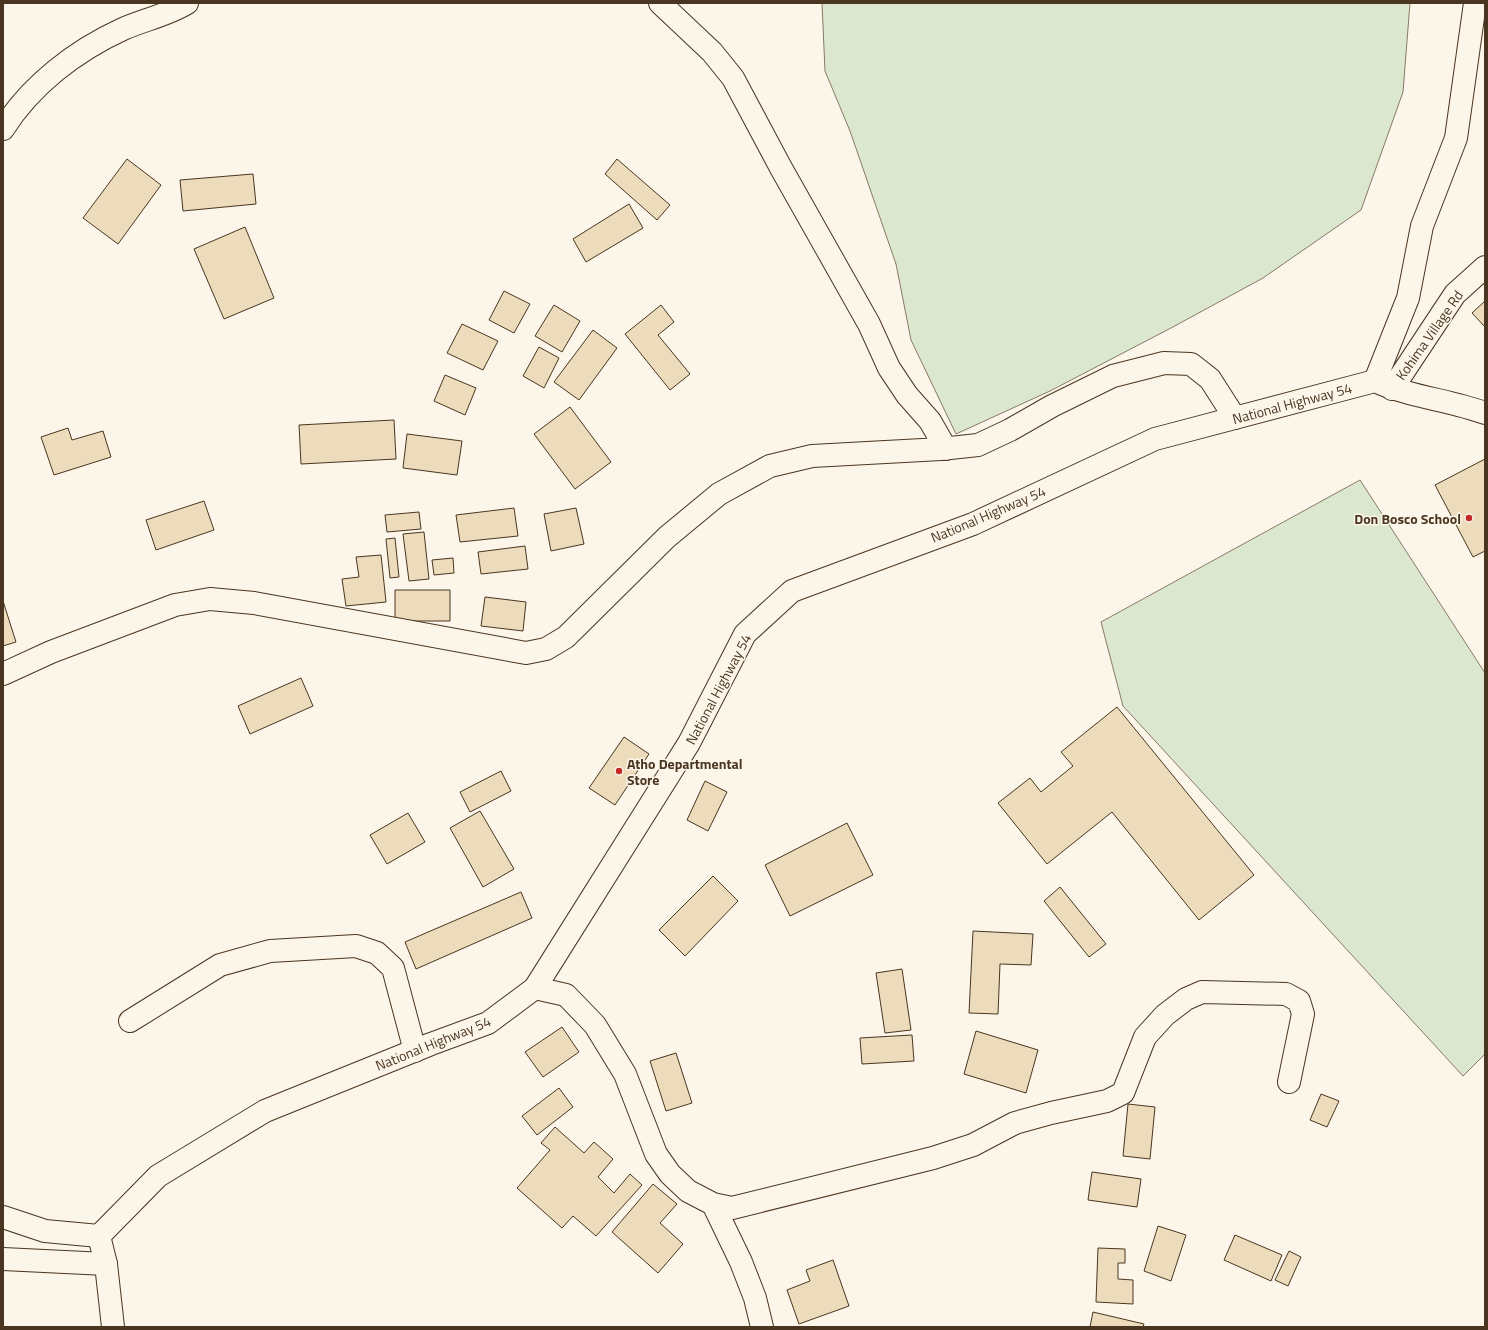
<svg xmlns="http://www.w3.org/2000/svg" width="1488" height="1330" viewBox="0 0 1488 1330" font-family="'Titillium Web',sans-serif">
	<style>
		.green { fill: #dce7d0; stroke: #887966 }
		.building { fill: #ecdcbc; stroke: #4a3520 }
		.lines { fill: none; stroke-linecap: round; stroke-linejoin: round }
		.street-casing { stroke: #4a3520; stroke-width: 24 }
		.secondary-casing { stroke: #4a3520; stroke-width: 24 }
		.primary-casing { stroke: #4a3520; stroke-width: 24 }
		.highway-casing { stroke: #4a3520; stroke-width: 24 }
		.street { stroke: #fbf6e9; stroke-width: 22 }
		.secondary { stroke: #fbf6e9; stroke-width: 22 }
		.primary { stroke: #fbf6e9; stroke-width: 22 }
		.highway { stroke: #fbf6e9; stroke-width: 22 }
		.poi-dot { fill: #c62828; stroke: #fbf6e9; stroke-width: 1.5 }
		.labels { text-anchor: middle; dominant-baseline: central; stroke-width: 3; stroke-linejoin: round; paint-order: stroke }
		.street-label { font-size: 14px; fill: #4a3520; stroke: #fbf6e9 }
		.poi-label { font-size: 14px; font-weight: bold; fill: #4a3520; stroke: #fbf6e9; text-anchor: end }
	</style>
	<rect width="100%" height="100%" fill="#fbf6e9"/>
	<path class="green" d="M822,3H1410L1403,92L1361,210L1263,278L1171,328L1050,391L956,434L911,340L896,264L850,131L825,71Z
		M1360,480L1485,673V1054L1463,1076L1123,706L1101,622Z"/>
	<path class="building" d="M127,159L161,185L118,244L83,218Z
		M617,159L670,205L657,220L605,174Z
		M253,174L256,204L183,211L180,180Z
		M629,204L643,228L586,262L573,239Z
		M245,227L274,298L224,319L194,249Z
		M504,291L530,304L514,333L489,320Z
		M1485,301V327L1472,313Z
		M554,305L580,321L562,352L535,336Z
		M661,305L674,322L658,335L690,374L670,390L625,334Z
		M462,324L498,341L483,370L447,353Z
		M593,330L617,348L579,400L554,382Z
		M539,347L559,358L544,388L523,376Z
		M445,375L476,388L465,415L434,401Z
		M570,407L611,462L575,489L534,434Z
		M394,420L396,459L301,464L299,425Z
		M68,428L72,440L103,431L111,457L54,475L41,437Z
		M407,434L462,441L457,475L403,468Z
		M1485,459V551L1473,557L1435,485Z
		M204,501L214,530L156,550L146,520Z
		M514,508L518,536L460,542L456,515Z
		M576,508L584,544L551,551L544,514Z
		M419,512L421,529L387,532L385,515Z
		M424,532L429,579L409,581L403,534Z
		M395,538L399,577L390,578L386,539Z
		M525,546L528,569L481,574L478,552Z
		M381,555L386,602L346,606L342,579L359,577L356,557Z
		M453,558L454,573L434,575L432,560Z
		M395,590H450V621H395Z
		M485,597L526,602L523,631L481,626Z
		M3,601L16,642L3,646Z
		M301,678L313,706L250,734L238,706Z
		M1117,707L1254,875L1199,920L1112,812L1047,864L998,803L1030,778L1041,792L1073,766L1061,752Z
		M624,737L649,754L615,805L589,788Z
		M501,771L511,791L470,812L460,792Z
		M705,781L727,792L708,831L687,820Z
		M480,811L514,869L483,887L450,828Z
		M408,813L425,842L387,864L370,835Z
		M847,823L873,875L790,916L765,865Z
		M713,876L738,901L685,956L659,930Z
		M1060,887L1106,944L1089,957L1044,901Z
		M521,892L532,918L416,969L405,942Z
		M973,931L1033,934L1031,965L1000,964L998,1014L969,1013Z
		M902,969L911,1030L885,1033L876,973Z
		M562,1027L579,1052L543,1077L525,1052Z
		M976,1031L1038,1050L1026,1093L964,1074Z
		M912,1035L914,1061L862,1064L860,1038Z
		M676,1053L692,1103L666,1111L650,1061Z
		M559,1088L573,1107L537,1135L522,1116Z
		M1321,1094L1339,1101L1327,1127L1310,1120Z
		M1128,1104L1155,1107L1150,1159L1123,1156Z
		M555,1127L584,1153L594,1142L613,1159L598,1177L614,1193L630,1174L642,1185L596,1236L573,1216L562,1228L517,1188L550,1150L541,1143Z
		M1092,1172L1141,1179L1137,1207L1088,1200Z
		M653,1184L677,1204L660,1223L683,1244L658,1273L612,1232Z
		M1158,1226L1186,1235L1171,1281L1144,1271Z
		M1235,1235L1282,1255L1271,1281L1224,1260Z
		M1098,1248L1125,1249V1263H1118V1279L1133,1280V1304L1096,1302Z
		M1289,1251L1301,1257L1288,1286L1275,1280Z
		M833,1260L849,1306L799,1324L787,1290L810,1281L806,1270Z
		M1093,1312L1144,1324L1143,1327H1090Z"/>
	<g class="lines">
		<defs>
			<path id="street" d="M535,988L566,995L595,1025L625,1074L656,1154L670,1174L688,1191L713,1204L732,1208L933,1158L973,1145L1015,1123L1051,1113L1107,1101L1123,1093L1145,1037L1165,1015L1186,999L1202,992L1286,994L1299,1001L1303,1014L1289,1082
				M130,1021L220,965L270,951L356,946L377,953L393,968L415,1051
				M713,1204L741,1262L755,1298L762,1327
				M3,1259L106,1264"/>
			<path id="secondary" d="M660,3L712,52L733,78L781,168L869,324L889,368L907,395L930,421L946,449
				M1375,381L1408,298L1422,226L1456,138L1475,3
				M1392,389L1455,294L1485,267
				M3,674L51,652L175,605L210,599L254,603L526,653L546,649L566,637L667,537L719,494L770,466L812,456L941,449L978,445L1010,430L1052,406L1113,376L1164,363L1191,364L1210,379L1235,418"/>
			<path id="primary" d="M99,1236L106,1264L113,1327"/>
			<path id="highway" d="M3,129C31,85 75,51 123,29C143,20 168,15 187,3
				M3,1217L45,1231L99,1236L158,1176L265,1111L431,1044L488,1023L535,988L689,743L745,634L792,591L973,524L1155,439L1375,381C1410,397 1449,400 1485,413"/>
		</defs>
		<use href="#street" class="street-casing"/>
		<use href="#secondary" class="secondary-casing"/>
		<use href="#primary" class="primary-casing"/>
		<use href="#highway" class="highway-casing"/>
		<use href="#street" class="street"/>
		<use href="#secondary" class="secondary"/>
		<use href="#primary" class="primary"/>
		<use href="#highway" class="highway"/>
	</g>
	<g class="poi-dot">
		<circle cx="1469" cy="518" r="4"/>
		<circle cx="619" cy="771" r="4"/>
	</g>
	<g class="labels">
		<g class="street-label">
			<text transform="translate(1429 335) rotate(-55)">Kohima Village Rd</text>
			<text transform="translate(1292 403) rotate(-15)">National Highway 54</text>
			<text transform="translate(988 514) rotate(-23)">National Highway 54</text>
			<text transform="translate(718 689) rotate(-62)">National Highway 54</text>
			<text transform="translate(433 1043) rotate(-22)">National Highway 54</text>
		</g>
		<g class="poi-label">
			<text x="1461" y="518">Don Bosco School</text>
			<text x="627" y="763" text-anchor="start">Atho Departmental<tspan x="627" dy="16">Store</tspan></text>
		</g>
	</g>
	<rect width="1488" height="1330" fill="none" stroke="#4a3520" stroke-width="8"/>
</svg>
